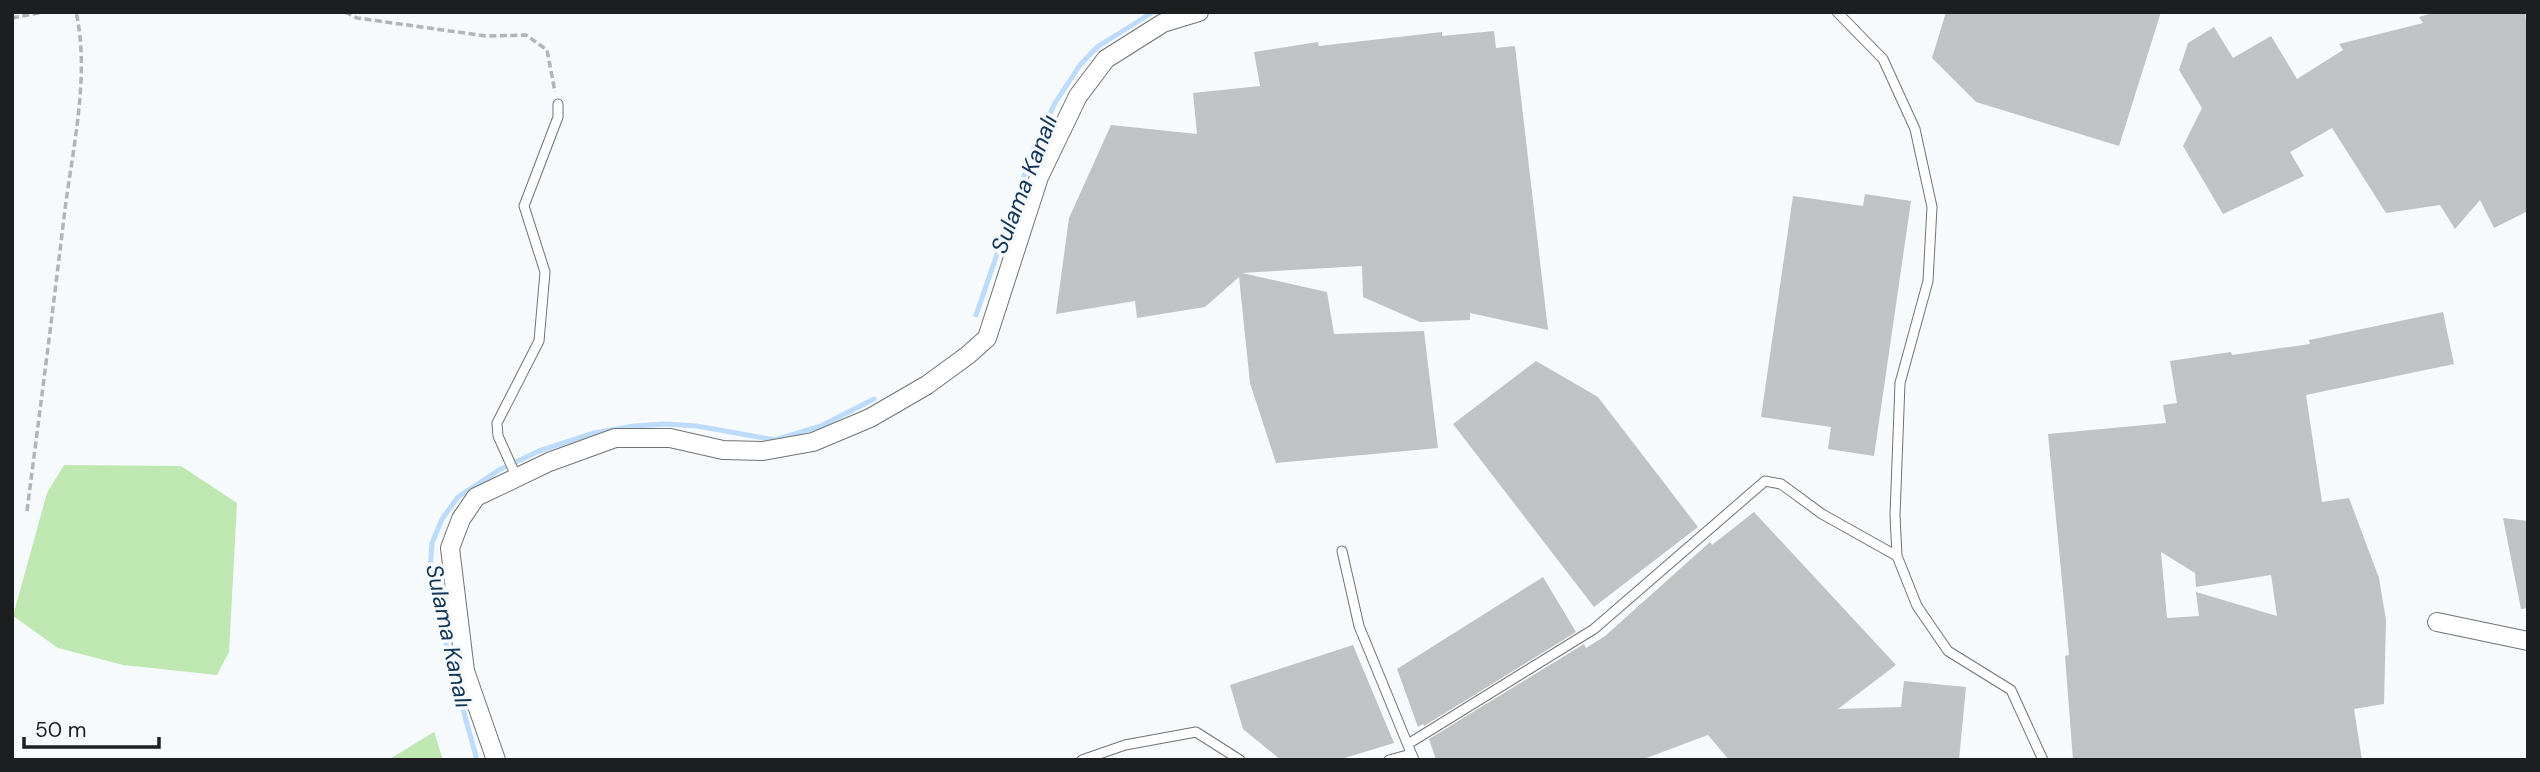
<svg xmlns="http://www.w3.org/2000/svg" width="2540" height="772" viewBox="0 0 2540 772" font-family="'DM Sans',sans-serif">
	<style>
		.green { fill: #bee7b1 }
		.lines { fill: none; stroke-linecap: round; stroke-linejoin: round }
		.stream { stroke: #bddbfa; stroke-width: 5 }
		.building { fill: #c0c2c4; fill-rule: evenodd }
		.service-casing { stroke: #707374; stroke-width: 11 }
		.minor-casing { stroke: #707374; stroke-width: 20 }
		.path { stroke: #b2b4b6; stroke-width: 3.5; stroke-dasharray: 7 3.5; stroke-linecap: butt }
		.service { stroke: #fff; stroke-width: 9 }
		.minor { stroke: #fff; stroke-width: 18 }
		.labels { text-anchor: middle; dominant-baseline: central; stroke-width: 7; stroke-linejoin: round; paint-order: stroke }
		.water-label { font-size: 23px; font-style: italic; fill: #113556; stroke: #f7fafc }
	</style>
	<rect width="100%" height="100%" fill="#f7fafc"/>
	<path class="green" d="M64,465L181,466L237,503L229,652L217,675L123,665L58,648L13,616L47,493Z
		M434,732L443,760H388Z"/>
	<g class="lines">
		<path class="stream" d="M976,315L1034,147L1055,103L1080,65L1097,47L1153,12
			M477,760L451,666L430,571L432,543L442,519L458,497L499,470L539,451L594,433L634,426L665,424L697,426L775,440L821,426L874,399"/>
	</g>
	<path class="building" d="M1946,12H2161L2119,146L1976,102L1932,58Z
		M2436,12H2525L2528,38V211L2494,228L2480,200L2455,229L2440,205L2386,213L2332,128L2290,152L2304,176L2223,214L2183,146L2202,108L2179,70L2188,43L2214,27L2233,58L2271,36L2297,79L2343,50L2339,44L2423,23L2419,17Z
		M1494,31L1496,48L1515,46L1548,330L1470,313V320L1420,322L1363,297L1362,266L1242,273L1327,292L1334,334L1424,331L1438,448L1276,463L1250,383L1239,277L1205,307L1137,318L1135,301L1056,314L1069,218L1111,125L1197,134L1193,93L1260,86L1254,52L1318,42L1319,46L1442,32V36Z
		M1865,194L1911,201L1874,456L1828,449L1831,427L1761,417L1793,196L1863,206Z
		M2443,312L2454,364L2306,395L2322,502L2349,498L2379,578L2386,620L2384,704L2354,709L2362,760H2073L2065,656L2069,655L2048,434L2166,423L2163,405L2177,403L2170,361L2231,352L2232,355L2310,344L2309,340ZM2161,552L2195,573L2196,587L2271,575L2277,616L2196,592L2199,616L2167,618Z
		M1536,361L1598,397L1698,527L1594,607L1453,424Z
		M1754,512L1896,665L1838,709L1901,707L1904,681L1966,687L1959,760H1729L1708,735L1641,760H1436L1429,739L1584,644L1586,648L1605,636L1710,542L1712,545Z
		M2503,518L2528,521V608L2521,609Z
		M1543,577L1576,632L1424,726L1423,724L1418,727L1397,669Z
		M1353,645L1394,743L1338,760H1281L1243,729L1230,685Z"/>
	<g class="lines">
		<defs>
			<path id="service" d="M1837,12L1883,59L1915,129L1932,207L1928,281L1900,383L1895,515L1897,556L1917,606L1948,651L2011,690L2043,760
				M517,478L498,436L497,423L539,341L545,272L524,206L558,117V104
				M1342,551L1359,626L1414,760
				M1408,744L1594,629L1765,481L1781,484L1822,514L1897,556
				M1082,760L1125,745L1196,732L1240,760
				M1389,760L1411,754"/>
			<path id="minor" d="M2437,622L2528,641
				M496,760L465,671L450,548L461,519L476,497L549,462L615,438H670L723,450L763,451L813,442L870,418L927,385L968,355L987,338L1039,177L1078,96L1106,59L1163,23L1199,12"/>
		</defs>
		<use href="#service" class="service-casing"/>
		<use href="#minor" class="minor-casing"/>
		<path class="path" d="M345,12L357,18L486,36L526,35L547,50L555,92
			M12,18L44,12
			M27,511C40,410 53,310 65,209C73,147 90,74 76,12"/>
		<use href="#service" class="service"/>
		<use href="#minor" class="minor"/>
	</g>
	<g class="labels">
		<g class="water-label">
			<text transform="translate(1024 184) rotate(-69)">Sulama Kanalı</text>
			<text transform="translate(449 636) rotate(78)">Sulama Kanalı</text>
		</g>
	</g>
	<rect width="2540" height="772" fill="none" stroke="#1d1e1f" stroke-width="28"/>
	<path d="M24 737v10h135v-10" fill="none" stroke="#1d1e1f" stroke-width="3.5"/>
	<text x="35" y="737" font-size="21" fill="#1d1e1f" stroke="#f7fafc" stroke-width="5" paint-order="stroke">50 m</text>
</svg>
